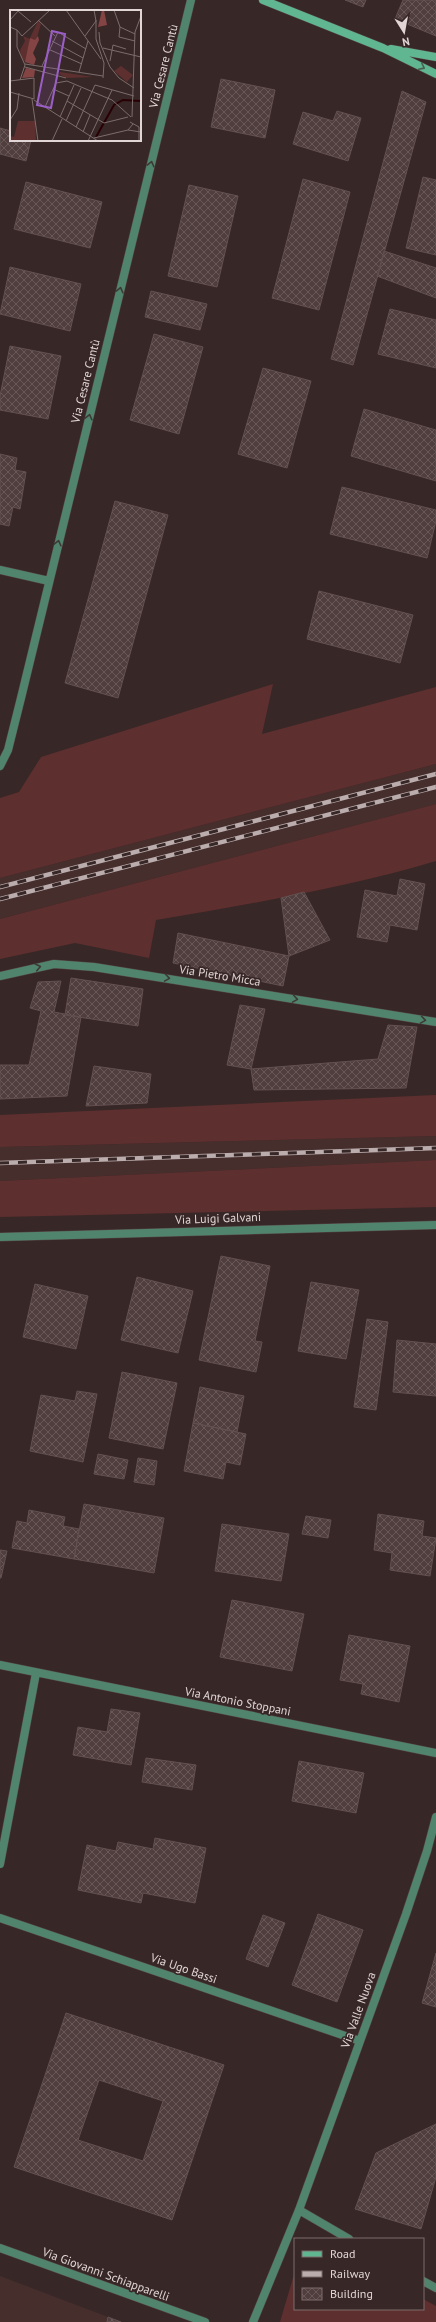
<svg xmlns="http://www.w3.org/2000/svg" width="436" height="2322" viewBox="0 0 436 2322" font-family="'PT Sans',sans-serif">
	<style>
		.built { fill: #462e2d }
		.grass { fill: #5e2f2f }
		.building { fill: url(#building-cross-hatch); stroke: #635050; fill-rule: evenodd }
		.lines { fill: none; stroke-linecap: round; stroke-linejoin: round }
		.street-casing { stroke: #534343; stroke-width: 9 }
		.secondary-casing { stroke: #534343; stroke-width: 9 }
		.street { stroke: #51846d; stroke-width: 8 }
		.secondary { stroke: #60b691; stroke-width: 8 }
		.rail-casing { stroke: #bbadad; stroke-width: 4.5 }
		.rail { stroke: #382727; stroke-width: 3; stroke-dasharray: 9; stroke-linecap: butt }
		.oneway { stroke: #486051 }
		.oneway2 { stroke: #3d3a35 }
		.labels { text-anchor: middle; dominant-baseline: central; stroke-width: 3.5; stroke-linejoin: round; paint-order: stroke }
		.street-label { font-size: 12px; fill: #e1d5d5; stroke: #382727 }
		.inset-river { fill: none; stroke: #280004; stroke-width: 2 }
		.inset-road { fill: none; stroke: #7c6d6d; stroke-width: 1 }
		.view { fill: #9a5fc6; fill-opacity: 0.15; stroke: #9a5fc6; stroke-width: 2 }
		.inset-edge { fill: none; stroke: #e1d5d5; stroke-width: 2 }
	</style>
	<defs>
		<pattern id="building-cross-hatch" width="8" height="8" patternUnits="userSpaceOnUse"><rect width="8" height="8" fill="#503d3d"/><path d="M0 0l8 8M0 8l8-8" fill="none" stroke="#695858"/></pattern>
	</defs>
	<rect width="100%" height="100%" fill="#382727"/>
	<path class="built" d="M436,764V804L0,919V878Z
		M436,1136V1160L0,1181V1147H2Z
		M0,2276L108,2317L121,2322H0Z"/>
	<path class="grass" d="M273,684L262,734L436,687V764L0,878V798L19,792L41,757Z
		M436,804V861C345,888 250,904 156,920L149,958L75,943L0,959V919Z
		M436,1095V1136L0,1147V1115Z
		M436,1160V1207L0,1217V1181Z
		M295,2271V2309H423V2299L436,2306V2322H280Z"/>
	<path class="building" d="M345,0H366L363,7Z
		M403,0H436V36L395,19Z
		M221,79L275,90L265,138L211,127Z
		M402,91L426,102L353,365L331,359Z
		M337,111L361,118L348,161L293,144L303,112L333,121Z
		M0,128L11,131V140H31L26,161L0,154Z
		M423,177L436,180V255L406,248Z
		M303,179L350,192L319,310L272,298Z
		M26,182L102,202L90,248L14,229Z
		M189,185L238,196L217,287L168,276Z
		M384,251L436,268V298L377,276Z
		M10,267L81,284L70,331L0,314Z
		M151,291L207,304L200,330L145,317Z
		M390,309L436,320V368L378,354Z
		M154,334L203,347L179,434L130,420Z
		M10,346L61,356L48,419L0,410V396Z
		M263,368L311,381L287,468L238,454Z
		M364,409L436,430V481L351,456Z
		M0,454L17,458L15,470L26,472L20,509L13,507L9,526L0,524Z
		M342,487L436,510V521L427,558L330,534Z
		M115,501L168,515L118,698L65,683Z
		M319,591L413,615L400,663L307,639Z
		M400,879L425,884L417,930L390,925L387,942L357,937L365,890L397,896Z
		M304,892L330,940L289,956L281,898Z
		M178,933L289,956L283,986L173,963Z
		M71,978L143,989L138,1026L65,1015Z
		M61,981L54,1012L81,1017L67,1096L0,1099V1065H29L41,1011L30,1008L38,982Z
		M240,1005L265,1009L251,1069L227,1065Z
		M388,1025L417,1027L406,1088L254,1090L251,1069L378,1059Z
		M94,1066L151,1074L147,1103L86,1106Z
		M221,1256L270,1266L255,1341L262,1342L256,1372L199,1360Z
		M137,1277L193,1291L178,1353L121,1340Z
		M311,1282L359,1290L346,1359L298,1351Z
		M35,1284L88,1296L76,1349L23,1337Z
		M367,1319L388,1322L376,1410L354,1407Z
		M397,1340L436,1344V1396L393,1392Z
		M122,1372L177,1383L163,1449L109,1438Z
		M200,1387L244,1396L237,1432L193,1423Z
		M77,1391L97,1394L83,1462L30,1451L41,1395L75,1401Z
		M193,1423L246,1434L240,1465L226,1462L223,1479L184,1471Z
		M98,1454L128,1460L124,1479L94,1474Z
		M138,1458L157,1461L154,1485L134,1482Z
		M84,1504L164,1518L154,1573L74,1559Z
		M29,1510L65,1517L63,1526L79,1529L74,1559L12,1548L17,1521L27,1523Z
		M378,1514L424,1521L422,1536L436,1538L430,1576L390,1570L392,1553L374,1550Z
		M306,1516L331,1520L328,1538L302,1534Z
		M222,1524L289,1534L281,1581L215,1571Z
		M0,1550L7,1551L1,1578H0Z
		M232,1600L304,1614L292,1671L220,1657Z
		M349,1635L410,1646L399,1702L361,1694L363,1684L340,1680Z
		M111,1709L140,1713L131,1765L73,1755L78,1727L107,1732Z
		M146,1758L196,1765L192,1790L142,1782Z
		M299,1761L364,1773L356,1813L292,1801Z
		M155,1838L206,1848L195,1903L143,1893L141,1903L78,1890L87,1845L116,1851L118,1842L153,1849Z
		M318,1914L363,1930L337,2002L292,1985Z
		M263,1915L285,1923L268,1967L246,1959Z
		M436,1953V2007L422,2003Z
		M66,2013L224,2065L172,2220L14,2167ZM99,2080L163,2101L143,2161L78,2140Z
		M436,2124V2177L421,2229L355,2209L376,2153Z
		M108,2317L121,2322H107Z"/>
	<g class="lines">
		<defs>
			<path id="street" d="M0,570L49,581
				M0,766L8,750L21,698L191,0
				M0,976L54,964L94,967L436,1022
				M0,1237L436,1225
				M0,1665L436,1753
				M0,1864L36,1673
				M0,1918L360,2041
				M299,2210L349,2239
				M0,2248L205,2322
				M423,2281L436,2288
				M253,2322L299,2210L406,1914L427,1851L436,1817"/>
			<path id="secondary" d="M263,0L383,48L436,74
				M391,49L436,57"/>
		</defs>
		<use href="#street" class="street-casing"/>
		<use href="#secondary" class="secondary-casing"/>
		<use href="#street" class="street"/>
		<use href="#secondary" class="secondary"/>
		<defs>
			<path id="rail" d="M0,887L436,774
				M0,899L436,787
				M0,1163L436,1148"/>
		</defs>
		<use href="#rail" class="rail-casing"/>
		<use href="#rail" class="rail"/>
	</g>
	<defs><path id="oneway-chevron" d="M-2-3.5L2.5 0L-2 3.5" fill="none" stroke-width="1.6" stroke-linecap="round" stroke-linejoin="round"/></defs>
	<use class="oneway" href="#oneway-chevron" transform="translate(422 67) rotate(26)"/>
	<g class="oneway2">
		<use href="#oneway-chevron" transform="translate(151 164) rotate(-76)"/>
		<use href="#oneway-chevron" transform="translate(120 290) rotate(-76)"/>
		<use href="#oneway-chevron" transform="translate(89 417) rotate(-76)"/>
		<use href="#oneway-chevron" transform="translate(58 543) rotate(-76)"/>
		<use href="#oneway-chevron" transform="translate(38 967) rotate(-12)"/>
		<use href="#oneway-chevron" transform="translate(167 978) rotate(9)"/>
		<use href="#oneway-chevron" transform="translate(295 999) rotate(9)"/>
		<use href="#oneway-chevron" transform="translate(423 1020) rotate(9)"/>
	</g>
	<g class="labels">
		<g class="street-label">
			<text transform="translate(163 66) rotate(-76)">Via Cesare Cantù</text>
			<text transform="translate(85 381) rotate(-76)">Via Cesare Cantù</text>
			<text transform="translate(220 975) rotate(9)">Via Pietro Micca</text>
			<text transform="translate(218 1218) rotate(-2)">Via Luigi Galvani</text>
			<text transform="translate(238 1701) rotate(11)">Via Antonio Stoppani</text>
			<text transform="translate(184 1968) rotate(19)">Via Ugo Bassi</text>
			<text transform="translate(358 2010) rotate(-70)">Via Valle Nuova</text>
			<text transform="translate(106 2274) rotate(20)">Via Giovanni Schiapparelli</text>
		</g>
	</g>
	<g transform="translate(10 10)">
		<rect width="131" height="131" fill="#382727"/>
		<path d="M28,11L31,14L26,31L20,28ZM13,26L20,29L16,53L11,47L10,40L15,31ZM111,56L123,65L117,72L104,61ZM50,62L83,67L57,68L49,64Z" fill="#5e2f2f"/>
		<path d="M92,0H94L97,15L88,17ZM28,26L29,30L23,43L26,49L24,55L15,52L20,28L25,30ZM16,58L25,60L24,67L12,68Z" fill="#844444"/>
		<path d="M8,111H25L26,131H0V126L4,127Z" fill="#5e2f2f"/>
		<path class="inset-river" d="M86,127L104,95L113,90L131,91"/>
		<path class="inset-road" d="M56,0L91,49M104,0L110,17L109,27L125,31M8,1L21,12M0,10L9,0M28,10L45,26M86,10V29L94,53L93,68M0,17L7,20V37L15,55L10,70M110,17L125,24M7,20L12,26L40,0M89,22L90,33L100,57L109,68L124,78M75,26L86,11L84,0M42,31L73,48M93,38L131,47M38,39L72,54M100,51L103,35L116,39M15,54L93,66M32,56L48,22L76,39M15,57L56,68M69,62L78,31M0,71L24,68V89M43,79L59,86M0,82L24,89M22,89L28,131M24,90L88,131M57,91L94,113L118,107M35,97L46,73L57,71L102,90L121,107M50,107L64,75M122,107L125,22L131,6M0,110L7,99L9,83M56,111L71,78M120,112L129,117V131M66,117L85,75L124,86M118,120L131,122M73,122L80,105M84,128L118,120L123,114M42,131L52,109M78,131L102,80"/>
		<path class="view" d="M42,21L55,24L41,98L27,95Z"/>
		<rect width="131" height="131" class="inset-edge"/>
	</g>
	<rect x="294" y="2238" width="130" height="72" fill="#382727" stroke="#7c6d6d"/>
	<rect x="302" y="2251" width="20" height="6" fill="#60b691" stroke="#7c6d6d"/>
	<text x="330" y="2258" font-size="12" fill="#e1d5d5">Road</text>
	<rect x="302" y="2271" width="20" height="6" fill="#bbadad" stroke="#7c6d6d"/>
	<text x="330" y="2278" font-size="12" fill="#e1d5d5">Railway</text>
	<rect x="302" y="2288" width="20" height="12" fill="url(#building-cross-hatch)" stroke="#7c6d6d"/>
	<text x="330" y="2298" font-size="12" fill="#e1d5d5">Building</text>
	<g transform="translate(404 32) rotate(169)" stroke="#382727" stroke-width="3" paint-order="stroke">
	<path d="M0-3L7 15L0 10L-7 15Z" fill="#e1d5d5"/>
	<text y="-6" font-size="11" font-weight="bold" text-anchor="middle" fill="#e1d5d5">N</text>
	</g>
</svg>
